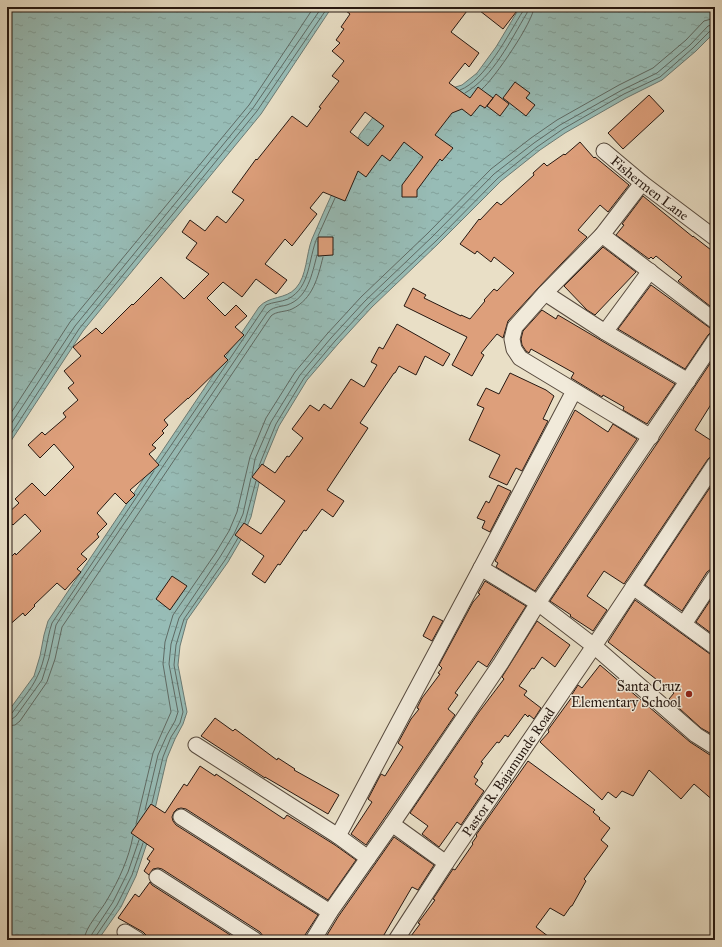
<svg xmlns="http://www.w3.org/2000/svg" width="722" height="947" viewBox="0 0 722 947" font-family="'IM FELL Great Primer',serif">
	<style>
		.water { fill: url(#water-ripples); stroke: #6a7a74 }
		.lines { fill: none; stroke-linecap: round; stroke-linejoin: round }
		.shore { stroke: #5e6a64; stroke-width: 1 }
		.building { fill: #dd9f7b; stroke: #261811; fill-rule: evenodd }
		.minor-casing { stroke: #574a3e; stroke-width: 17 }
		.minor { stroke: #f1eada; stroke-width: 15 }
		.poi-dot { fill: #8f2418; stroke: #f1eada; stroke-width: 1.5 }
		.labels { text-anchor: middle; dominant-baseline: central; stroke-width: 3; stroke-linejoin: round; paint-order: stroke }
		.street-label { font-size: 14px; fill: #261811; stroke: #f1eada }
		.poi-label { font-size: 14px; fill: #261811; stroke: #f1eada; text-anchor: end }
	</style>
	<defs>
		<pattern id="water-ripples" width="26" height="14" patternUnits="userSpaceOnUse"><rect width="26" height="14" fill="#97bcb6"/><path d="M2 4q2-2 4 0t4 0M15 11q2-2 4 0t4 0" fill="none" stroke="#82a19b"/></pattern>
	</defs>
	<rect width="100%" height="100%" fill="#e9dfc6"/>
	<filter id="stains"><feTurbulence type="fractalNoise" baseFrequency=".005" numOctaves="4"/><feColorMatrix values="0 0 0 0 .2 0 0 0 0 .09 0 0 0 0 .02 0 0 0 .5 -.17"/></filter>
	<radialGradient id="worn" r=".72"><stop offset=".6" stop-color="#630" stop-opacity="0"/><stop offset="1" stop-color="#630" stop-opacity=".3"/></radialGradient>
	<path class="water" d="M7,7H332L261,114L83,331L7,447Z
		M520,7H715V32L696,51L662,80L626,98L565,133L540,150L501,181L438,244L372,307L338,344L307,380L279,426L264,462L251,517L242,538L228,562L187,620L180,646L178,665L187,712L183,724L175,739L167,758L147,843L136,876L121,907L98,940H7V713L34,676L40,656L44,635L48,621L259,307C270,295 285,300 296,288C307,276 306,254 312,239C327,204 343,169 360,134L378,111L462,85L477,73L496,47Z"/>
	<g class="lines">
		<path class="shore" d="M482,89C494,79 534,21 534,7
			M460,90C485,81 509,33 523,11V7
			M465,93C494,76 510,41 527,13L528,7
			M318,236L335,198
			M229,360L266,305C273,302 281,302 288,299C311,287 308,259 317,238
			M7,419L70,322L249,105L314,7
			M7,430L75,326L253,108L322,7
			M7,440L79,329L257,111L328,7
			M159,463L228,362
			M259,466L276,424L304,378L335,341L369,304L436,241L498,178L537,147L563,129L624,94L660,77L693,48L711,30L715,29
			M252,476L255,459L271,422L300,375L331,338L365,301L432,237L494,174L534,143L560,125L622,90L657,73L690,45L708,26L715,24
			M245,522L256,481
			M7,715L12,713C20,702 31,690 37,677C46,660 46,640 52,623L154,471
			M7,720L12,719L16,716L42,680L49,658L56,625L66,609L267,313C272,307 279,307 287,305C308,298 312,274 317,255
			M7,726L15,725L20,721L47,682L55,659L62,627L271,316C276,311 286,312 292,309C313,299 318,277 323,257
			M152,803L163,757L171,737L180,723L183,712L174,665L176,645L184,619L225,560L238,538
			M145,810L158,755L167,735L175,721L178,712L169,664L171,644L179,618L220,557L234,534L243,514L251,478
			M136,824L153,753L171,712L163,664L165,642L173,615L215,554L229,531L237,512L250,457L266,418L295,372L327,334L361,297L428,233L491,169L531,138L557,120L619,85L653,68L686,40L704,21L715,18
			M84,940C85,927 101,911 107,900C119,880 129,858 133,836
			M90,940L92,934L113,902L128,872L139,840
			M95,940L96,936L117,905L132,875L143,843"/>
	</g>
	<path class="building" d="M341,7H470L451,32L479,53L469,67L465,63L449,83L470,98L478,87L493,98L485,108L480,105L471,116L462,109L452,113L435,135L453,148L442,161L440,159L417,190V197H402V185L423,157L404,142L390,161L382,155L366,177L358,171L345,201L323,192L310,208L317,214L292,246L285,239L265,264L287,280L276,294L256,279L242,297L223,282L207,298L225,316L236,305L247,316L235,327L244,335L224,356L228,360L188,399V398L164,420L168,425L162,431L164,433L152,445L156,448L149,454L159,465L130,490L135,495L126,504L115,493L97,513L107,524L97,534L99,537L81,554L87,559L77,569L81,572L65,590L57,583L34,605L35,606L25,616L23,613L7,627V561L15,553L16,555L41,531L25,514L13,525L7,519V514L19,503L15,499L32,483L45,496L74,467L54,444L40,458L28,445L42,432L45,435L66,417L63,413L78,400L68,388L74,383L64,371L81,356L73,347L96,328L102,334L132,304L133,305L161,277L184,299L209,274L186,258L197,243L182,232L190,220L205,231L217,216L226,223L244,200L232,192L256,159L257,160L292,116L307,127L321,108L319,107L339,81L332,76L344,61L332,51L340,43L336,40L344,29L341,27L350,14ZM365,112L384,126L368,146L350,132Z
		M475,7H520L503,29Z
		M515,82L530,93L526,98L535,105L526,116L503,98Z
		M496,94L509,104L500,116L487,106Z
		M649,95L664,111L623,149L608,133Z
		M580,142L594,158L595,157L629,185L608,212L600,205L578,230L587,237L539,287L508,321L503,338L497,334L481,353L484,355L472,376L452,365L467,337L404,306L413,288L426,295L424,298L461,316V315L470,319L485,301L484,300L494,289L497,291L514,273L494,257L491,262L477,251L475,254L460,244L479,219L480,220L497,202L501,205L534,175L533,173L544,163L547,166L564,154L565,155Z
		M643,196L693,237V236L715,253V310L678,281L682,277L656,256L653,259L651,257L649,259L616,235L624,225L622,224Z
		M318,237H333V255L318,256Z
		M603,247L636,272L595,315L587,310L564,286Z
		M651,285L710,328L715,330V331L711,332L708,335L685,369L618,329Z
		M542,310L556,319L558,315L675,384L647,424L623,410L624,407L603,395L602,397L571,378L574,373L531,349L529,353L526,351L522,345L521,339L523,331Z
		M397,324L450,354L443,366L425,356L416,375L399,366L395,373H394L360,423L368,428L327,490L344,501L333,517L322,509L306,531L304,530L280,565L278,564L265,583L252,574L264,556L235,535L244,523L261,534L285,501L252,477L262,464L275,473L287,456L289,457L303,438L292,429L310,405L319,411L324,404L331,409L351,379L364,387L377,365L371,362L379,347L383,349Z
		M715,356V398L695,430L715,443V455L711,456L708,459L624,584L604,571L587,596L607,610L593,631L570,616L571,615L550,601L658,442Z
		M510,373L546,390L554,396L543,419L548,421L522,471L516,468L507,485L489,477L500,455L469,440L484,408L477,405L486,388L499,394Z
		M575,410L608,432L613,424L637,439L535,591L496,567L498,563L495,561Z
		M715,480V568L711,569L707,572L682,611L645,585Z
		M498,485L511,491L490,532L482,528L485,521L477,518L486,501L489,503Z
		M172,576L187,586L170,610L156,599Z
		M485,581L526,606L487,667L478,661L455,693L458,695L448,709L455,715L366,845L351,834L372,802L368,799L381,774L385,776L403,747L398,743L411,719L419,709L417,708L422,698L440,674L438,673L442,668L439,665L473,602L480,594L478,593Z
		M713,596L715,597V636L696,622Z
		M635,600L710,654L715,656V736L701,728L669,699L674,693L608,642Z
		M433,616L443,621L432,641L423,636Z
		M537,621L570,645L555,667L542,657L534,669L532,668L519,686L527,691L524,695L541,708L534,719L529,715L528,717L525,714L508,737L505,735L499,743L497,742L481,762L483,763L474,777L478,780L475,784L484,791L461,825L457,822L439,847L422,834L428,826L410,813L479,712L504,679L502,677Z
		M600,665L690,742L710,755L715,756V802L694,784L681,799L649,770L633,796L622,791L616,798L608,792L602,800L540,742L549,732L548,730L572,697L571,696L578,685L582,688Z
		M215,718L233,731L235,729L277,760L278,758L295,769L294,770L339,795L328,814L265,777V778L201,736Z
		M528,761L595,810L593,812L600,818L599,819L610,828L601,840L608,846L584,879L586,881L572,906H571L564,916L550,908L536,927L553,940H408L420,924L418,923L435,900L433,899L453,869L455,870L473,844L472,843L477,836L476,835Z
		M200,766L215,776L216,774L284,819L287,815L335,845L356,860L328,900L186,809L181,808L177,809L174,812L172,817L173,821L176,825L318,915L305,935L304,940H264L263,936L260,932L162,869L158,868L153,869L149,875L144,871L150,861L147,859L154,849L131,833L151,804L165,813L184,784L187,786Z
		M394,837L434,865L418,890L412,887L381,940H324L338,917Z
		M150,882L152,885L238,940H147L146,935L143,932L118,918L135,894L139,897Z"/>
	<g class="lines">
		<defs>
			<g id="minor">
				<path id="s1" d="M604,151L642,183L715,238"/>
				<path d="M642,183L602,235L545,293L515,327L512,339L514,349L520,358L651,437"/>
				<path d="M602,235L715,321"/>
				<path d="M545,293L605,332L688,381"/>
				<path d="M605,332L650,271"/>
				<path d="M481,568L538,603L594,646L696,735L715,747"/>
				<path d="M633,587L715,647"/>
				<path d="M684,624L715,577"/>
				<path d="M196,745L338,836L368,858"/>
				<path d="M181,817L330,912"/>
				<path d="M392,824L446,863"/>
				<path d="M338,836L481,568L574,391"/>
				<path d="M157,877L255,940"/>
				<path d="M125,932L138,940"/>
				<path d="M313,940L330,912L392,824L501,663L538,603L715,340"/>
				<path id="s2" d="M396,940L446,863L594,646L715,464"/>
			</g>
		</defs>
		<use href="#minor" class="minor-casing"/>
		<use href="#minor" class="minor"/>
	</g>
	<circle class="poi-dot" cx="689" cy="694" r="4"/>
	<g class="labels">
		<g class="street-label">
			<text stroke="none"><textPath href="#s1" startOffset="59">Fishermen Lane</textPath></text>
			<text stroke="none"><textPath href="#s2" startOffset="202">Pastor R. Bajamunde Road</textPath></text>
		</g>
		<g class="poi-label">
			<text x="681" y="686">Santa Cruz<tspan x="681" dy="16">Elementary School</tspan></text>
		</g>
	</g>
	<rect width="722" height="947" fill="none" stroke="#e9dfc6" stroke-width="24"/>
	<rect x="8" y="8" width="706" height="931" fill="none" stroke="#261811" stroke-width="2"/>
	<rect x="12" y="12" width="698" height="923" fill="none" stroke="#261811"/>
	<rect width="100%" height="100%" filter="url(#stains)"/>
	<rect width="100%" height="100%" fill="url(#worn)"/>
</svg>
